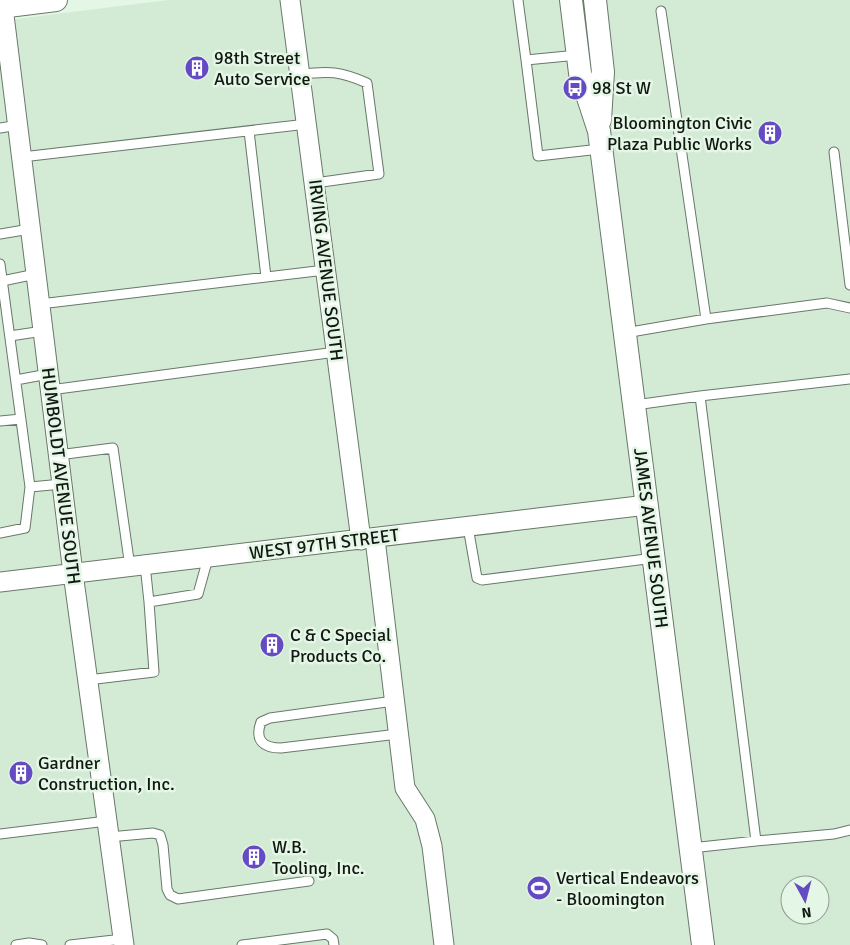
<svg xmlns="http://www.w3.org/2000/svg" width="850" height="945" viewBox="0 0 850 945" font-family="Signika,sans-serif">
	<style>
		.built { fill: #d3ebd4; fill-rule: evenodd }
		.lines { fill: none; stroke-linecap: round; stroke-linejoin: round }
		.service-casing { stroke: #687869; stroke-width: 11 }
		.minor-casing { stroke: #687869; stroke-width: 21 }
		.tertiary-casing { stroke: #687869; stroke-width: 24 }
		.service { stroke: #fff; stroke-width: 9 }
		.minor { stroke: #fff; stroke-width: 19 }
		.tertiary { stroke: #fff; stroke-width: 22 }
		.labels { text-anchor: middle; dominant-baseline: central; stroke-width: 5; stroke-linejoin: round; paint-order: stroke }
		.poi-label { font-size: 18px; fill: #111711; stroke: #e4f6e5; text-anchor: start }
		.street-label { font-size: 18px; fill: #111711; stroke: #e4f6e5 }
	</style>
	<rect width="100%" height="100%" fill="#e4f6e5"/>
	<path class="built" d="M168,0H850V945H0V21ZM790,885H820V915H790Z"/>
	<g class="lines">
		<defs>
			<path id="service" d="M518,0L526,60L578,55
				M661,11L706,319
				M526,60L538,156L600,149
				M301,74C329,71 340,71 367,83L379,174L315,183
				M0,128L18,125
				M249,131L266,277
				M834,152L850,285
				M22,157L307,124
				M0,234L30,229
				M0,264L30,487L62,484
				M2,281L36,274
				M40,304L325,270
				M625,333L706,319L827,303L850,308
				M10,336L43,331
				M16,380L48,374
				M50,390L336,352
				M700,396L850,379
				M635,405L700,396L756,841L691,848
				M0,421L21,419
				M58,455L113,448L130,567
				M468,527L477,578L482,580L654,558
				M0,533L25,528L30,487
				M145,565L149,602L198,594L208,558
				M88,680L154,672L149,602
				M394,701L270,718L261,722C254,741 264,748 281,748L398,734
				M0,834L107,821
				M109,837L153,833L160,835L163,845L167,889L170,895L178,899L309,881
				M756,841L834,834L850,830
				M16,945L29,943L42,945
				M70,945L123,939
				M242,945L327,934L333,939L334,945"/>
			<path id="minor" d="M290,0L361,540
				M3,7L73,573L124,945
				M375,539L405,788L425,819L432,846L444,945
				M0,582L647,505"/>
			<path id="tertiary" d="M571,0L580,73L599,131L703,945
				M595,0L603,72L600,120
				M0,7L56,0"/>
		</defs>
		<use href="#service" class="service-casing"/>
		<use href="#minor" class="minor-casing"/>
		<use href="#tertiary" class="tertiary-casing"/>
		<use href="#service" class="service"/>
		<use href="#minor" class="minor"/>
		<use href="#tertiary" class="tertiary"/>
	</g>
	<defs>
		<symbol id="building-disc" viewBox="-11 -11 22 22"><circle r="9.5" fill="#644bc4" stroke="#e4f6e5"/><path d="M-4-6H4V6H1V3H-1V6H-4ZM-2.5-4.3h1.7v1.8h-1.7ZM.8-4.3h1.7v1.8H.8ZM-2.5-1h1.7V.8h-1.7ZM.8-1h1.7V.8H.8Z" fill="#fff"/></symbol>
		<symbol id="bus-disc" viewBox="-11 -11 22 22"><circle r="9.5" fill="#644bc4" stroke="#e4f6e5"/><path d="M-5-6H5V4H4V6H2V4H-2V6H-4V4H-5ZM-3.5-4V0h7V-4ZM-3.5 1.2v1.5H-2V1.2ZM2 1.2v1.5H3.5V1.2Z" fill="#fff"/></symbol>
		<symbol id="stadium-disc" viewBox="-11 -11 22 22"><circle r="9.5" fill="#644bc4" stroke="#e4f6e5"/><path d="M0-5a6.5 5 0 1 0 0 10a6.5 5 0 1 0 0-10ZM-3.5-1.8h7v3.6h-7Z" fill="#fff"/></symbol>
	</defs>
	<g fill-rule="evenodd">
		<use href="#building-disc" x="183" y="54" width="28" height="28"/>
		<use href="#bus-disc" x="561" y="74" width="28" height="28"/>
		<use href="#building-disc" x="756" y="119" width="28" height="28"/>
		<use href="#building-disc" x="258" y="631" width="28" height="28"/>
		<use href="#building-disc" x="7" y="759" width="28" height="28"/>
		<use href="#building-disc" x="240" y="843" width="28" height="28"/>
		<use href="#stadium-disc" x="525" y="874" width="28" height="28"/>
	</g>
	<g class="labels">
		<g class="poi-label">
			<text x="214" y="58">98th Street<tspan x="214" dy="21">Auto Service</tspan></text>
			<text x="592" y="88">98 St W</text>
			<text x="752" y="123" text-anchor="end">Bloomington Civic<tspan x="752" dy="21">Plaza Public Works</tspan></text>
			<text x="290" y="635">C &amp; C Special<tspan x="290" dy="21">Products Co.</tspan></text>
			<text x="38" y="763">Gardner<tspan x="38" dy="21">Construction, Inc.</tspan></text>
			<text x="272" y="847">W.B.<tspan x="272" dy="21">Tooling, Inc.</tspan></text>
			<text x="556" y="878">Vertical Endeavors<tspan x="556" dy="21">- Bloomington</tspan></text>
		</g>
		<g class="street-label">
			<text transform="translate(326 270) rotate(83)">IRVING AVENUE SOUTH</text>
			<text transform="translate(61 476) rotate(83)">HUMBOLDT AVENUE SOUTH</text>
			<text transform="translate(651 538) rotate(83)">JAMES AVENUE SOUTH</text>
			<text transform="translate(324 544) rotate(-7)">WEST 97TH STREET</text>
		</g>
	</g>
	<g transform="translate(805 900) rotate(173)"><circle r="24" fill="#e4f6e5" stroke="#909d90"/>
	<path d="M0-4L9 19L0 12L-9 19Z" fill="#644bc4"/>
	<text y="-8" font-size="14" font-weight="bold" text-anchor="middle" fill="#111711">N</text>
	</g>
</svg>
